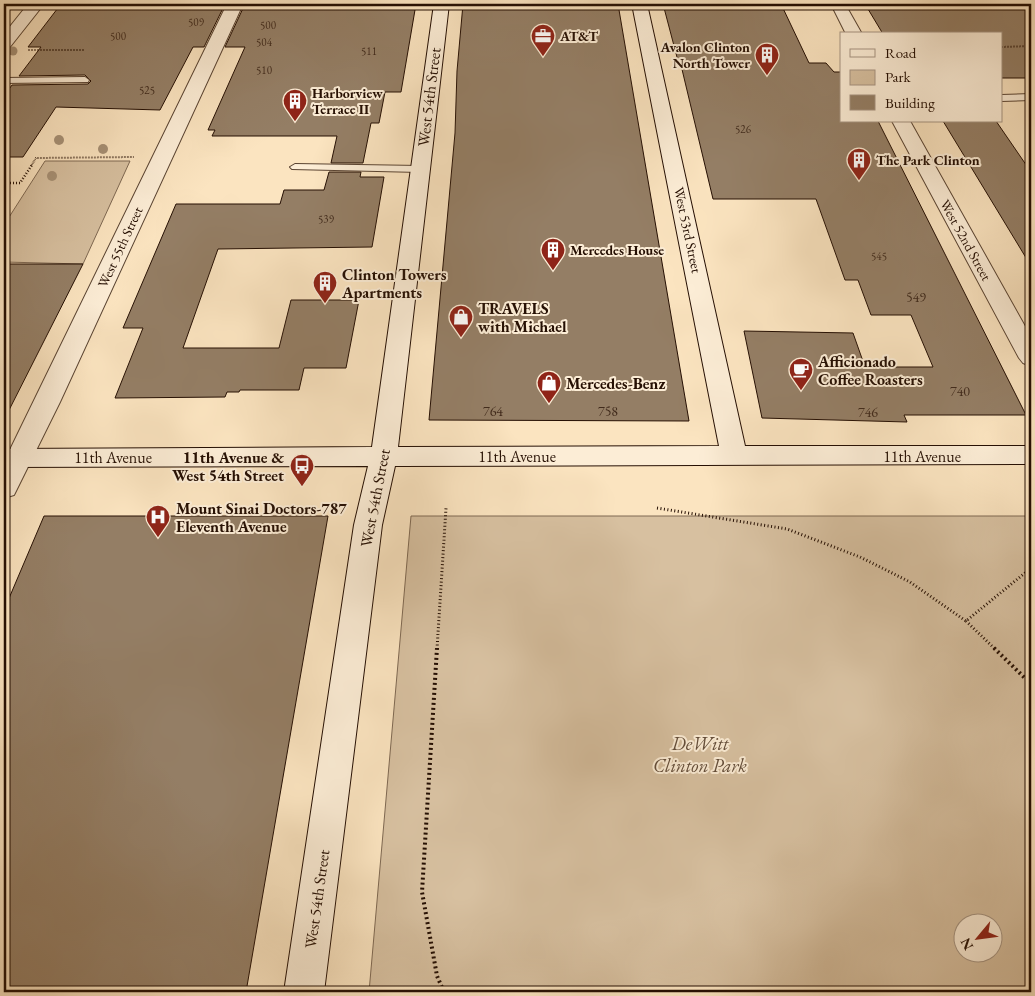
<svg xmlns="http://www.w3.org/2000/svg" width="1035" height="996" viewBox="0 0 1035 996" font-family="'EB Garamond',serif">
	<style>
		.green { fill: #d7c0a0; stroke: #7e6852; fill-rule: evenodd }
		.building { fill: #947e65; stroke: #250f03 }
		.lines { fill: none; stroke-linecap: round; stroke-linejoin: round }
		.lane-casing { stroke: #5a4432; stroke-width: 2 }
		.street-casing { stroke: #5a4432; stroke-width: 2 }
		.secondary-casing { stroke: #250f03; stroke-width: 2 }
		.path-far3 { stroke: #250f03; stroke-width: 2; stroke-dasharray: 0.5 1; stroke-linecap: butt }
		.path-far2 { stroke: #250f03; stroke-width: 2.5; stroke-dasharray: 1 2; stroke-linecap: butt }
		.path-far1 { stroke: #250f03; stroke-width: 3; stroke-dasharray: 1 2.5; stroke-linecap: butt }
		.path { stroke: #250f03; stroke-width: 4; stroke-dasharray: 2 3; stroke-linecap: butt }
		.lane { fill: #fcedd6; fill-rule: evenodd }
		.street { fill: #fcedd6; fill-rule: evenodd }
		.secondary { fill: #fcedd6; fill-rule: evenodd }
		.tree { fill: #a79176 }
		.labels { text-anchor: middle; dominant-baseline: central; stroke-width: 4; stroke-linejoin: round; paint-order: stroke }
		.far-number-label { font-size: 11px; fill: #412b1c }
		.far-poi-label { font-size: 14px; font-weight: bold; fill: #250f03; stroke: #fcedd6; text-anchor: start }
		.far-street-label { font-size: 14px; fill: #250f03; stroke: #fcedd6 }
		.number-label { font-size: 14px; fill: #412b1c }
		.street-label { font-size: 16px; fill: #250f03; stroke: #fcedd6 }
		.poi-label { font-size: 16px; font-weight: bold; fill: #250f03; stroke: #fcedd6; text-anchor: start }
		.near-park-label { font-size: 19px; font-style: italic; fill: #634d3a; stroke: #fcedd6 }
	</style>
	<rect width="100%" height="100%" fill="#fbe4c0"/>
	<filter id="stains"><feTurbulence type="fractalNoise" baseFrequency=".004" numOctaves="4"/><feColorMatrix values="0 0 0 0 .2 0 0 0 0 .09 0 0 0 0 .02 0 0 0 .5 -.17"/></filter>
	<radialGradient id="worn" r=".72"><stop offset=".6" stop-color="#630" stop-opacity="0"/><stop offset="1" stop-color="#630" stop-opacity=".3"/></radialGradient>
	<path class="green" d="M45,161H130L83,264L4,262V225Z
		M411,516H1031V992H369ZM962,924H992V954H962Z"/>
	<path class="building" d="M61,4H225L204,47H193L160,110L56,107L23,157H4V96L12,85L88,84L91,81L85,75L19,76L41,47H28Z
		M245,4H416L401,92H385L379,123H371L363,163H331L337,136H212L215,130H208L245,47H225Z
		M463,4H618L689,421L429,420L455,133L457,71Z
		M663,4H781L809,63H826L834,72H841V121H878L1026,415H904L907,422L762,418L744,331L853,333L865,367H933L911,315H871L858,280H845L816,199H713L680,61H678Z
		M865,4H1020L1031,17V78H1001V34H883Z
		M943,121H996L1031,172V266Z
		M329,172H361L360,177H384L372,247L218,249L183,348H279L291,300H359L346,368H304L299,390H240L239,392H227L225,397L115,398L143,328H123L176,204H280L284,190H324Z
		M4,264H83L4,420Z
		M44,516H328L246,992H4V610Z"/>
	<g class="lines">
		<defs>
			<path id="lane" d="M85,77L89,80L88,82L4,83V78Z
				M1031,94V100L1001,101V95Z
				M295,164L420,166L425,169L420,172L292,169L290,167Z"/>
			<path id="street" d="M28,4H44L10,47L4,49V34Z
				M227,4H243L60,402L14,495L4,498V462Z
				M831,4H845L862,34H846Z
				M892,121H910L1031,337V366L1023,363L1019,358Z"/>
			<path id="secondary" d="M434,4H449L398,447L719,446L632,4H647L745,446H1031V464L395,466L382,525L324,992H284L354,525L368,466L4,467V449L372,447Z"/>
		</defs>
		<use href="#lane" class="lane-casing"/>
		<use href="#street" class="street-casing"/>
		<use href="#secondary" class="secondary-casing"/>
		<path class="path-far3" d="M1001,47L1031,46
			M28,50H85
			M31,166L36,158L134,157"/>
		<path class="path-far2" d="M4,183H20L32,165"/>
		<path class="path-far1" d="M657,508L787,529L860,557L910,582L966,621L1031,568
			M966,621L995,649
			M437,649L446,508"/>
		<path class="path" d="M437,648L422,892L437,976L444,992
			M994,648L1031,684"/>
		<use href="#lane" class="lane"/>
		<use href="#street" class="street"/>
		<use href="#secondary" class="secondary"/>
	</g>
	<g class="tree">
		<circle cx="13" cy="51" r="4.5"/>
		<circle cx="59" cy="140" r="5"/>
		<circle cx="103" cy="149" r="5"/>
		<circle cx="52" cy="176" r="5"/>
	</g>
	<defs>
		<symbol id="office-pin" viewBox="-11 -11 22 30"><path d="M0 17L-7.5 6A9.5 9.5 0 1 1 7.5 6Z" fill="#8f2418" stroke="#fcedd6"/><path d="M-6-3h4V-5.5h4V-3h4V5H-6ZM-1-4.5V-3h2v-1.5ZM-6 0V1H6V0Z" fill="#fff"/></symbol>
		<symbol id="building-pin" viewBox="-11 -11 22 30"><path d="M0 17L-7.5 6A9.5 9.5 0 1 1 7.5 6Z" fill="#8f2418" stroke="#fcedd6"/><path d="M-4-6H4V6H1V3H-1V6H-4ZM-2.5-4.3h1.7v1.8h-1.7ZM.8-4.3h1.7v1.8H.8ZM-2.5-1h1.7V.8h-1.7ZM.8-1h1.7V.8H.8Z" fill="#fff"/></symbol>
		<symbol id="shop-pin" viewBox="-11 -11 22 30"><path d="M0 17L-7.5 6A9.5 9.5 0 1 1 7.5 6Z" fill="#8f2418" stroke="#fcedd6"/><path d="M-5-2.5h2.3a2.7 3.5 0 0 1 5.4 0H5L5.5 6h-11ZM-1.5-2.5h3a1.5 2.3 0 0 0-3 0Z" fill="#fff"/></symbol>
		<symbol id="cafe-pin" viewBox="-11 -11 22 30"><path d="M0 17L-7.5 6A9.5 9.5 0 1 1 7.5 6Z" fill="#8f2418" stroke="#fcedd6"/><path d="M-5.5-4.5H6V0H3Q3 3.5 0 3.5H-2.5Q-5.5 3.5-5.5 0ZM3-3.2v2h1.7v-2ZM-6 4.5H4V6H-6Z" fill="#fff"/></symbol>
		<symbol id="bus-pin" viewBox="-11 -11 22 30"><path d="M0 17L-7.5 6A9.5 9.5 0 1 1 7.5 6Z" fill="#8f2418" stroke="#fcedd6"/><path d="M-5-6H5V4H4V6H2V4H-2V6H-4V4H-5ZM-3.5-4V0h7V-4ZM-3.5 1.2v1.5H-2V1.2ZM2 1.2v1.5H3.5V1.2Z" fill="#fff"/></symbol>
		<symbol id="hospital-pin" viewBox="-11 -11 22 30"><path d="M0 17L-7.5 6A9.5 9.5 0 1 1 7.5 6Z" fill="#8f2418" stroke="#fcedd6"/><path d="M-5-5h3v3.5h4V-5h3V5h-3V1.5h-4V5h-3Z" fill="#fff"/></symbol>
	</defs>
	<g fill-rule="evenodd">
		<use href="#office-pin" x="529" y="22" width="28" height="38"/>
		<use href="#building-pin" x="753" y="41" width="28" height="38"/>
		<use href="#building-pin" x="281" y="87" width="28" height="38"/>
		<use href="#building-pin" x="845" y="146" width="28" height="38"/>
		<use href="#building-pin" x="539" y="236" width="28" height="38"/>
		<use href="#building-pin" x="311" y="269" width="28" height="38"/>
		<use href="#shop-pin" x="447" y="303" width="28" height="38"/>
		<use href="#cafe-pin" x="787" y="356" width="28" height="38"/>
		<use href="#shop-pin" x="535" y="369" width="28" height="38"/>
		<use href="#bus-pin" x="288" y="452" width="28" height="38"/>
		<use href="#hospital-pin" x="144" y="503" width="28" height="38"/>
	</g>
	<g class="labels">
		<g class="far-number-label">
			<text x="196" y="22">509</text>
			<text x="268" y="25">500</text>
			<text x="118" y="36">500</text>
			<text x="264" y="42">504</text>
			<text x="369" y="51">511</text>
			<text x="264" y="70">510</text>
			<text x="147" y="90">525</text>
			<text x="743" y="129">526</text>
			<text x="326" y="219">539</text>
			<text x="879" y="256">545</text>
		</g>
		<g class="far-poi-label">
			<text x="560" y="36">AT&amp;T</text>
			<text x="750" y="47" text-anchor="end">Avalon Clinton<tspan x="750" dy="16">North Tower</tspan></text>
			<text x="312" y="93">Harborview<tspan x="312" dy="16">Terrace II</tspan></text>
			<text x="876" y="160">The Park Clinton</text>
			<text x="570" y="250">Mercedes House</text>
		</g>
		<g class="far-street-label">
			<text transform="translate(688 230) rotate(78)">West 53rd Street</text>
			<text transform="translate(966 240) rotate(61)">West 52nd Street</text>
			<text transform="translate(120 247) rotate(-65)">West 55th Street</text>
		</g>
		<g class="number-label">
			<text x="916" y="297">549</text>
			<text x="960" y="391">740</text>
			<text x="493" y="411">764</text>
			<text x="608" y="411">758</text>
			<text x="868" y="412">746</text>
		</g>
		<g class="street-label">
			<text transform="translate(429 97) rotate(-83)">West 54th Street</text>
			<text x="517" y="456">11th Avenue</text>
			<text x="922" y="456">11th Avenue</text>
			<text x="113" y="457">11th Avenue</text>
			<text transform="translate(375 498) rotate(-79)">West 54th Street</text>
			<text transform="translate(317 899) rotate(-82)">West 54th Street</text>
		</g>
		<g class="poi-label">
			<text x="342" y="274">Clinton Towers<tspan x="342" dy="18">Apartments</tspan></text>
			<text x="478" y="308">TRAVELS<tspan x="478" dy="18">with Michael</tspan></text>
			<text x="818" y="361">Afficionado<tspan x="818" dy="18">Coffee Roasters</tspan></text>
			<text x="566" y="383">Mercedes-Benz</text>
			<text x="284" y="457" text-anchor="end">11th Avenue &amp;<tspan x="284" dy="18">West 54th Street</tspan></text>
			<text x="176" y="508">Mount Sinai Doctors-787<tspan x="176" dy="18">Eleventh Avenue</tspan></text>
		</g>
		<g class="near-park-label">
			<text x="700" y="743">DeWitt<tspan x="700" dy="22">Clinton Park</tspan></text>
		</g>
	</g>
	<rect width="1035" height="996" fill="none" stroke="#fbe4c0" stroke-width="20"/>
	<rect x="5" y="5" width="1025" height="986" fill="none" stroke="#250f03" stroke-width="2.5"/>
	<rect x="10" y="10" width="1015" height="976" fill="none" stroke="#250f03"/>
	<rect x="840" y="32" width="162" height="90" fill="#fcedd6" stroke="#a69482"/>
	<rect x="850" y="49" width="25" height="8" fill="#fcedd6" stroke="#a69482"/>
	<text x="885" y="58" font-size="15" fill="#250f03">Road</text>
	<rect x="850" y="70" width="25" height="15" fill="#d7c0a0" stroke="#a69482"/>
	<text x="885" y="82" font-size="15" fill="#250f03">Park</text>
	<rect x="850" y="95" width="25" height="15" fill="#947e65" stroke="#a69482"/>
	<text x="885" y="108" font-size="15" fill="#250f03">Building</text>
	<g transform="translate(978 938) rotate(241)"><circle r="24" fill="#fcedd6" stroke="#a69482"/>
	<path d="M0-4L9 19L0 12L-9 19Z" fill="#8f2418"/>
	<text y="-8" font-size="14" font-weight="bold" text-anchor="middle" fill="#250f03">N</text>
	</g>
	<rect width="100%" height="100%" filter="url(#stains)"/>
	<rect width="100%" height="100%" fill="url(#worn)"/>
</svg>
